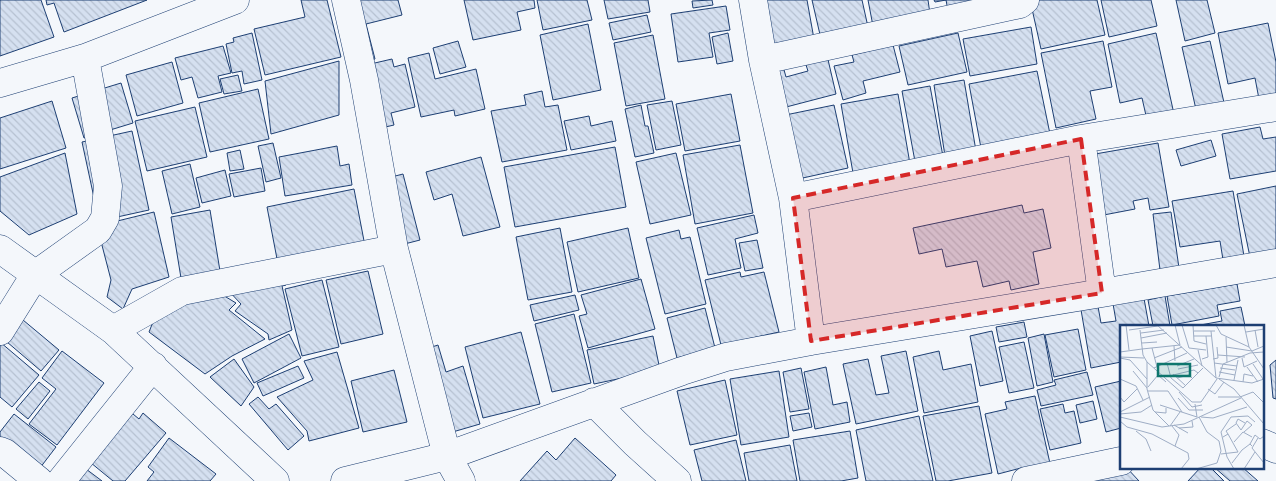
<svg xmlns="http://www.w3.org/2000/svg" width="1276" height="481" viewBox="0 0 1276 481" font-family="Lato,sans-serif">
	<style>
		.building { fill: url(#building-back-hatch); stroke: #1d3f73 }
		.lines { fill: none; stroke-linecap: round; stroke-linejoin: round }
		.street-casing { stroke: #1d3f73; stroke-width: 29 }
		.street { stroke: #f4f7fb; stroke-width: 28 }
		.marked { fill: #d62828; fill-opacity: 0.2; stroke: #d62828; stroke-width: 4; stroke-dasharray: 10 6; stroke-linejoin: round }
		.inset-road { fill: none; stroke: #9eadc5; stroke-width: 1 }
		.view { fill: #0f766e; fill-opacity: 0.15; stroke: #0f766e; stroke-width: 2.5 }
		.inset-edge { fill: none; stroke: #1d3f73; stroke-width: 2.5 }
	</style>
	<defs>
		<pattern id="building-back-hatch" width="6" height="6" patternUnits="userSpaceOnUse" patternTransform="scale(1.25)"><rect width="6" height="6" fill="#d5e0f0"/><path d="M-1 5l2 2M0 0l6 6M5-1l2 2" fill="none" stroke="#b6c1d1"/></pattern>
	</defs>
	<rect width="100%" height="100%" fill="#f4f7fb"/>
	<path class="building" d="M0,0H41L54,37L0,56Z
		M46,0H147L64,32L54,3L47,5Z
		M301,0H327L341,57L265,75L254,29L305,17Z
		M337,0H398L402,15L366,24L375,59L354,65Z
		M464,0H534L535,8L517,12L521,30L473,40Z
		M537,0H587L592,20L543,30Z
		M604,0H648L650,12L608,19Z
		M712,0L713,5L693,8L692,1Z
		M747,0H807L814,39L756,50Z
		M812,0H862L868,27L821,39Z
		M868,0H928L930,14L873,26Z
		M934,0H1000L949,16L946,0L935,2Z
		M1030,0H1097L1105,35L1041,49Z
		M1101,0H1151L1157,26L1109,37Z
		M1176,0H1207L1215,33L1185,41Z
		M726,6L730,30L709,33L713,57L678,62L671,14Z
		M647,15L651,32L613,40L609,23Z
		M1268,23L1276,62V95L1259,99L1255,78L1228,84L1218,33Z
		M588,24L601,90L553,100L540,35Z
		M1031,27L1037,64L970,76L963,39Z
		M252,33L262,80L244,84L242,71L232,73L226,44L234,42L233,38Z
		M728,33L733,61L717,64L712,37Z
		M958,33L967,72L908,85L899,46Z
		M1156,33L1174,114L1147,120L1142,98L1120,103L1108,44Z
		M653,35L665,99L626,106L614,43Z
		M458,41L466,67L440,74L433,48Z
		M1103,41L1112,87L1090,91L1096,119L1056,128L1041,53Z
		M1210,41L1225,107L1197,114L1182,47Z
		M893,45L900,72L863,81L866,93L843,100L834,66L854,62L852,55Z
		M223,46L231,73L218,76L222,92L198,98L192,77L181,80L175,58Z
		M826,51L836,94L767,112L781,59L786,77L808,71L805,62Z
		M429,53L435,79L476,69L485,109L455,116L454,110L421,117L408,58Z
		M392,59L394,67L405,64L415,107L391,113L394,125L364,132L349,69Z
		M339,61V115L271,134L265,81Z
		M172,62L183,103L137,116L126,75Z
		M1037,71L1050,134L981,148L969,84Z
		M238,75L242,91L224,94L220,79Z
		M964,80L976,151L945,156L934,85Z
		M121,83L133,123L84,138L72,98Z
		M930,86L944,162L916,167L902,91Z
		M258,89L269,139L210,152L199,103Z
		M542,91L545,107L558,105L567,150L502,162L491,111L526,105L524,95Z
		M731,94L740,141L685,151L676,104Z
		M898,94L910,164L853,173L841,104Z
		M52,101L66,148L0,169V118Z
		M672,101L681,145L656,150L647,105Z
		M641,105L645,126H648L654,153L635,157L625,109Z
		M834,105L848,168L780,183L766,119Z
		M195,107L207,157L147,171L135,121Z
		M589,116L591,126L612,121L616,141L571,150L564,121Z
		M1260,127L1263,139L1276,137V171L1230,179L1222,134Z
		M132,131L149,210L99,221L82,142Z
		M1211,140L1216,156L1181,166L1176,150Z
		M273,143L281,178L266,182L258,146Z
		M1158,143L1169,207L1150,210L1148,198L1133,201L1135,209L1088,218L1078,157Z
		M740,145L753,213L695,224L683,155Z
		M337,146L340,166L349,164L352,185L285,196L279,157Z
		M615,147L626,207L515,227L504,167Z
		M240,150L244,169L230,171L227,153Z
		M65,153L77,214L29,235L0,211V177Z
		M676,153L691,215L650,224L636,162Z
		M481,157L500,227L463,236L452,194L434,200L426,172Z
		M190,164L200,207L172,214L162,171Z
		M261,168L265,191L234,197L229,174Z
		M225,170L231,196L202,203L196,178Z
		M403,174L420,240L389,248L372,182Z
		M1276,186V258L1251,262L1237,194Z
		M354,189L365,246L278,264L267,207Z
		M1233,191L1245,262L1224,266L1220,241L1180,247L1172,201Z
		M1022,205L1024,213L1043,209L1051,248L1033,252L1039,284L1011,290L1009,281L983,287L977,261L946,267L942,249L919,254L913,228Z
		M210,210L220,271L181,278L171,217Z
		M154,212L169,277L132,289L123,309L107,297L111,280L97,226Z
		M1171,212L1179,268L1160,270L1153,214Z
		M754,215L758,233L735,239L741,268L708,275L697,228Z
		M560,228L572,292L528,300L516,237Z
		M628,228L639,278L578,292L567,242Z
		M679,230L681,239L690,237L706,304L665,314L646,238Z
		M757,240L763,268L745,271L739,243Z
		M368,271L383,334L341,344L326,280Z
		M740,272L741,277L764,272L779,332L721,345L705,280Z
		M282,274L286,285L282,286L292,330L269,340L268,334L235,311L241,304L227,289Z
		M641,279L655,329L588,348L579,316L587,314L581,295Z
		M322,280L339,347L302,356L285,289Z
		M1237,284L1240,301L1217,305L1219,316L1172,325L1167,296Z
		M211,288L236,303L229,310L265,339L232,356L205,374L149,332L153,322Z
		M1143,293L1149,326H1121V362L1091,368L1080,304L1097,301L1101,323L1116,321L1112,298Z
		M575,295L579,310L534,321L530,305Z
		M1165,296L1170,326H1153L1148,300Z
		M1241,307L1245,326H1195L1222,321L1220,311Z
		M705,308L715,348L677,358L667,318Z
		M574,314L591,383L552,392L535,324Z
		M17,315L59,350L41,371L0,336Z
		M1024,322L1027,337L999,342L996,327Z
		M1078,329L1086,370L1054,377L1045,335Z
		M992,331L1003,381L980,386L970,336Z
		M521,332L540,404L483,418L465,347Z
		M289,334L301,358L254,383L242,359Z
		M1044,334L1053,382L1037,386L1028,338Z
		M653,336L660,370L594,384L587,350Z
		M0,342L39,375L12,407L0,397Z
		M1024,342L1034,388L1009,393L999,347Z
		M438,345L446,372L463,366L480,424L432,438L407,355Z
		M62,351L104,383L57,445L29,424L56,389L42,378Z
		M906,351L918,411L856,424L843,364L868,359L876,395L889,393L881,356Z
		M939,351L943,370L971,364L978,402L924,413L913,357Z
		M337,352L359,428L309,441L307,431L277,397L313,380L304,361Z
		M234,359L254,387L241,406L210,377Z
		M1276,360V399L1273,398L1270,365Z
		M298,366L304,378L263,396L257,383Z
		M826,367L833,405L847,402L850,422L815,429L804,372Z
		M801,368L809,409L790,412L783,372Z
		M394,370L407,422L363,432L351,381Z
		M779,371L789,437L741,445L730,379Z
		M1087,372L1093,395L1041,406L1037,390L1056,385L1054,380Z
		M725,380L737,435L690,445L677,391Z
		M1121,381V428L1106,432L1095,387Z
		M39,382L50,391L28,419L16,409Z
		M1035,396L1051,468L1022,474L1021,468L998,474L985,414L1007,409L1005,402Z
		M258,397L269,409L276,404L304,436L288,450L249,404Z
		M1093,401L1097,419L1080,423L1076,405Z
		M1063,404L1065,413L1074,411L1081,443L1050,450L1040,409Z
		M979,406L992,473L948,481H936L923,416Z
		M127,409L139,419L143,413L166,433L125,481H113L85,458Z
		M809,413L812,427L793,431L790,416Z
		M14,414L56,447L30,481L0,460V432Z
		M919,416L933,481H866L856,430Z
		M850,431L858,478L841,481H800L793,440Z
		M169,438L216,474L210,481H147L154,472L148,467Z
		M575,438L616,475L611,481H520L547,451L556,460Z
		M736,440L746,481H702L694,450Z
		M790,445L797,481H749L744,453Z
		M74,460L102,481H59Z
		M1126,467L1139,481H1074Z
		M1201,467H1210L1224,481H1188Z
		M1214,467H1242L1258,481H1230Z"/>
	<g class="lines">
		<defs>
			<path id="street" d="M346,0L364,80L394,249L447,456L461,481
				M753,0L763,60L793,198L811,341
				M763,60L1020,4L1025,0
				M0,83L85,58L235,0
				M1081,139L1102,293
				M793,198L1081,139L1276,107
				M0,249L113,330L275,481
				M113,330L182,291L394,249
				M0,331L35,275L98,230L105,218L108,186L85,58
				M594,402L635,443L677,481
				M1262,443L1276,449
				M0,451L5,453L39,481
				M61,481L153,366
				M345,481L447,456L682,371L726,357L811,341L1102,293L1276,263
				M1026,481L1121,461"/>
		</defs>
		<use href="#street" class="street-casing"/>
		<use href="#street" class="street"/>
	</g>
	<path class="marked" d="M1081,139L1102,293L811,341L793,198Z"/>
	<g transform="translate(1120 325)">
		<rect width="144" height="144" fill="#f4f7fb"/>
		<path class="inset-road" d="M6,0L9,25M37,0L96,53L132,58L144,54M55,0L60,20M62,0L69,23L86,25M73,0L74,16L86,19M96,0L101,9L129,22M124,0L129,22L144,44M9,5L45,0M20,5L23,30L27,37L72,77H81M135,5L138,22M74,6H95M91,6L96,53M126,7L144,4M21,8L44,5M74,11H91M106,12L107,37M21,13L47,8M22,18L37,17M54,21L55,36M106,22L132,26L144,21M32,23L37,42M22,24L60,20M78,25L82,41M0,27L22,24M98,30L125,32M0,32L24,33M0,33L10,35L27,54M34,33L62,22M122,33L124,42L137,36M82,34L88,32L86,11M93,34L98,33L97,22M27,37V64L33,85L49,101M47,38L51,53L63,63L83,43M94,38L117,41M133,39L143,54M57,41L74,34M127,42L138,57M34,43L67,28M100,43L115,45M58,44L78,40M13,46L27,63M99,47L115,50M53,49L66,61M49,51L74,45L78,48M99,52L103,39L130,28L144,27M57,53L69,50L73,54M0,54L16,61L23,75M99,54L114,64L144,99M114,55L118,35M123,57L124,49L133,51M28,62L38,50L46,57M88,64L95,69L104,57M28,66H48L62,87M59,67L72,82L82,80M0,72L4,77L17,64M98,72H120L133,67L144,78M58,73L69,85H83M81,77L97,54M40,80L77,92L75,79M0,87L30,72M35,87L46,88V83M0,89L21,87L32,80M0,92L42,102L64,99L121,73M81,92L93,93L127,82M0,96L7,102L32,109L68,128L69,134L61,144M54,100L68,108M50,101L60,87M52,101L59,110L55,121M59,103L73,102L72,96M121,105L127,96L132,100L124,107M121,105L116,98L118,94L125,98M16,106L26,114L31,126M108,109L106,106L116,99M103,112L108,109L118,127M138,113L132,123L144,138M114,117L123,107L132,112M130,119L135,110L140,114L144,111M101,129L118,127M112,138L122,125L130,119L132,121M76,144L97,138L101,126L99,116L87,107L79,92M114,144L107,132L101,107L111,92L128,91L135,97M124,144L135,127"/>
		<path class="view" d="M38,39H70V51H38Z"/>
		<rect width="144" height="144" class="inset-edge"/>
	</g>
</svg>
